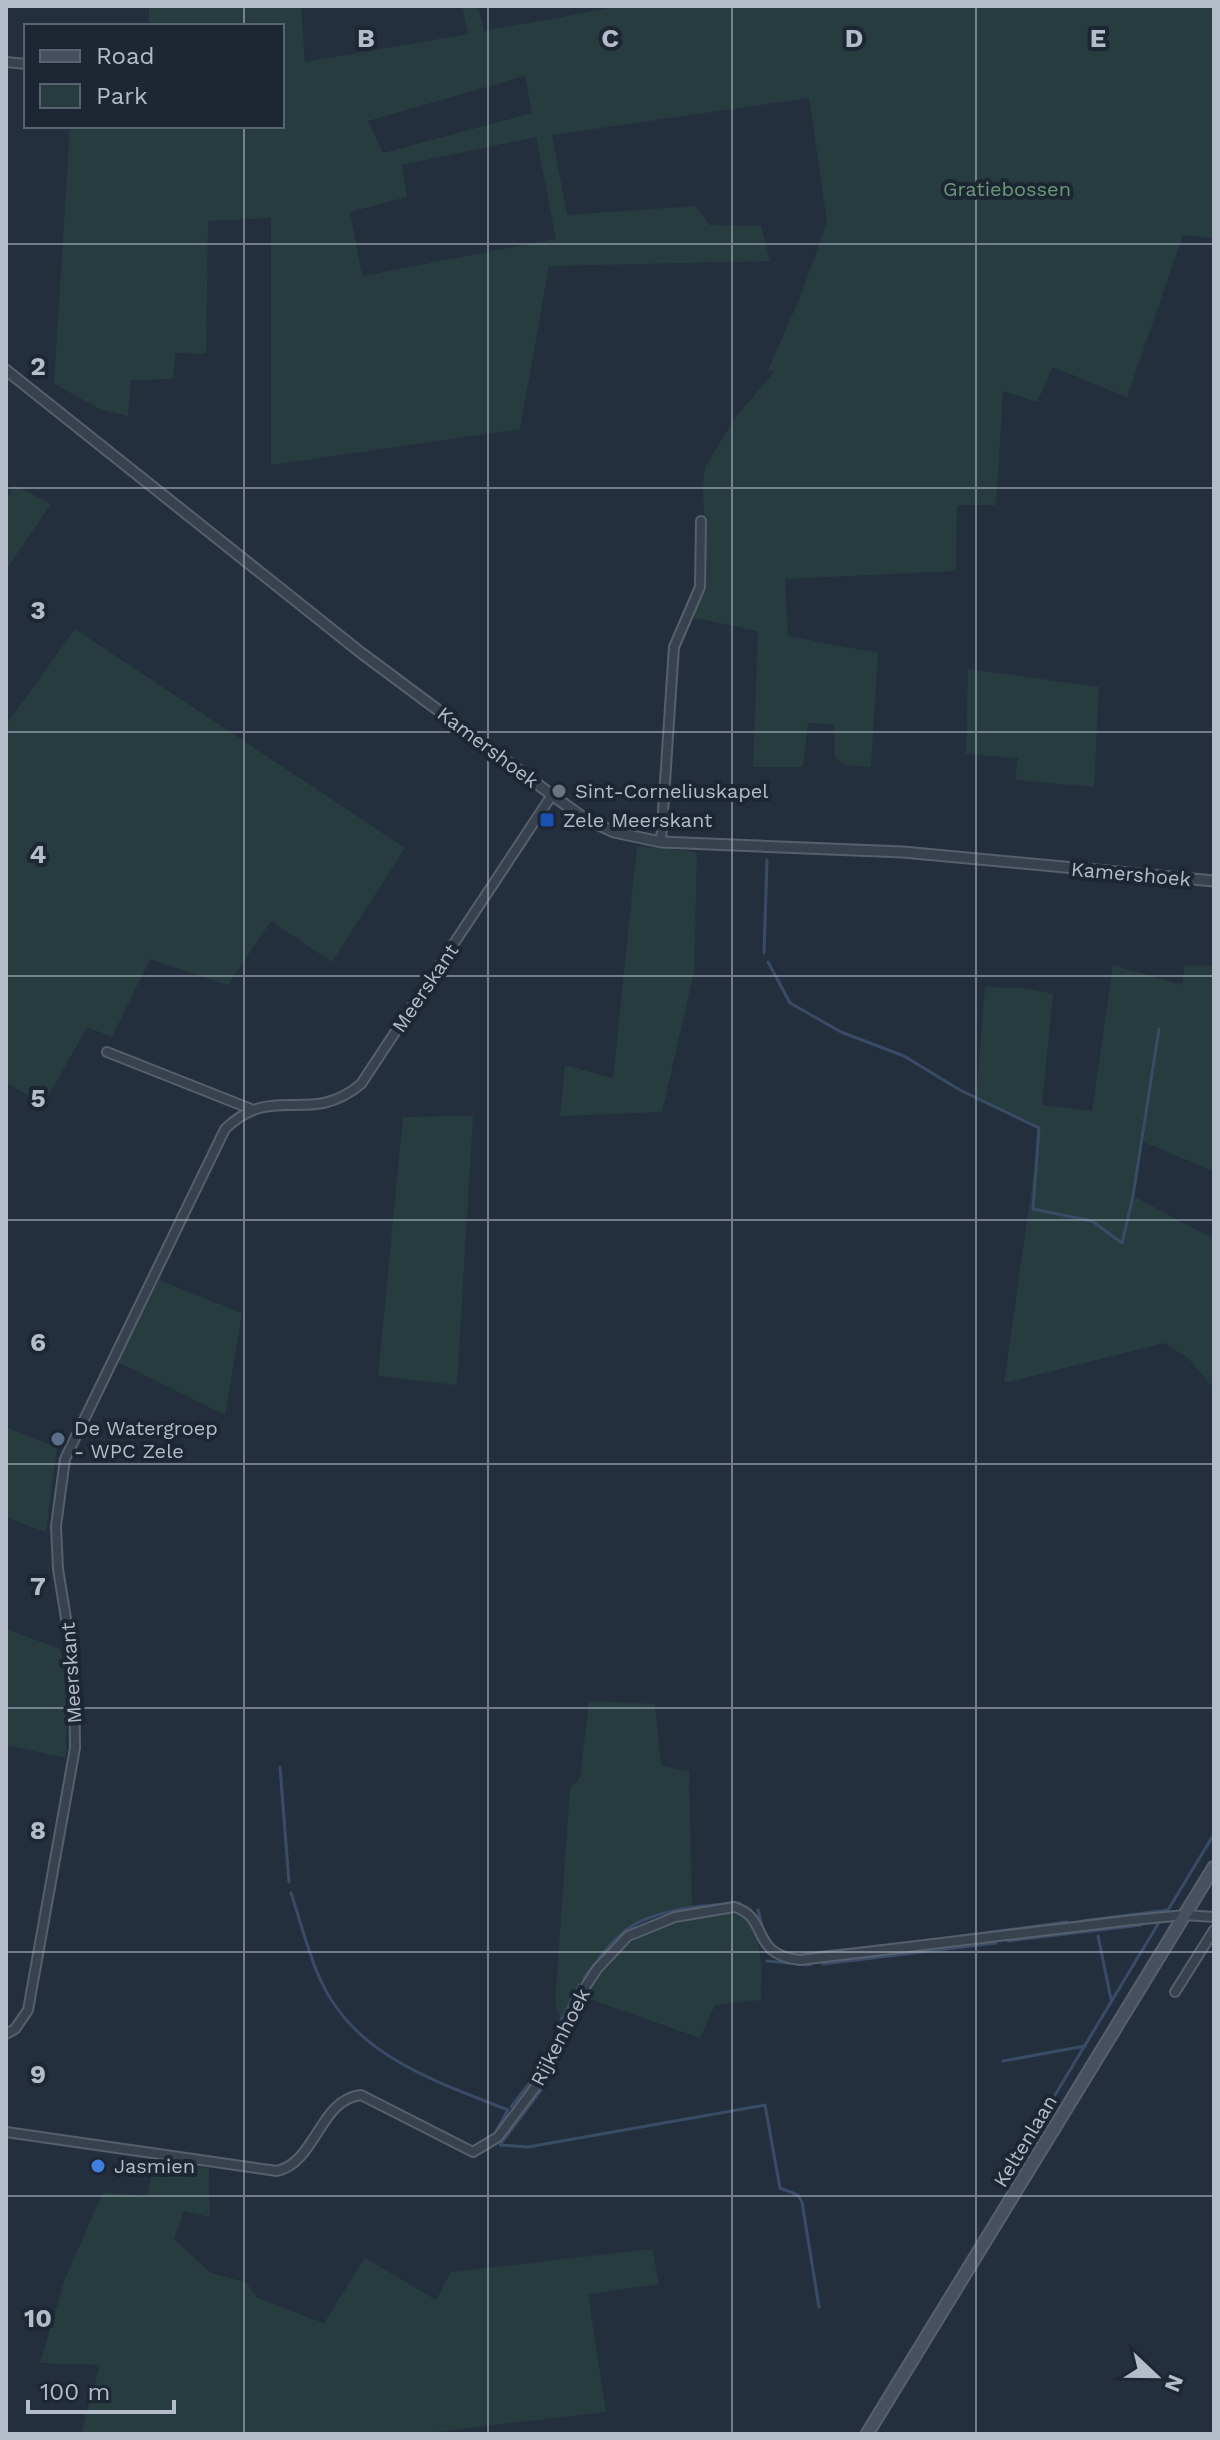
<svg xmlns="http://www.w3.org/2000/svg" width="1220" height="2440" viewBox="0 0 1220 2440" font-family="'Work Sans',sans-serif">
	<style>
		.green { fill: #263c3f; fill-rule: evenodd }
		.lines { fill: none; stroke-linecap: round; stroke-linejoin: round }
		.stream { stroke: #394c67; stroke-width: 3 }
		.minor-casing { stroke: #565f6c; stroke-width: 12 }
		.tertiary-casing { stroke: #565f6c; stroke-width: 13 }
		.secondary-casing { stroke: #565f6c; stroke-width: 15 }
		.minor { stroke: #38414e; stroke-width: 8 }
		.tertiary { stroke: #38414e; stroke-width: 9 }
		.secondary { stroke: #465061; stroke-width: 11 }
		.grid { fill: none; stroke: #b4bcc9; stroke-width: 2; stroke-opacity: 0.55 }
		.worship-dot { fill: #6b7280; stroke: #1d2633; stroke-width: 3 }
		.transit-dot { fill: #1a4fb4; stroke: #1d2633; stroke-width: 3 }
		.service-dot { fill: #5c6f8a; stroke: #1d2633; stroke-width: 3 }
		.shop-dot { fill: #3f7fe0; stroke: #1d2633; stroke-width: 3 }
		.labels { text-anchor: middle; dominant-baseline: central; stroke-width: 8; stroke-linejoin: round; paint-order: stroke }
		.park-label { font-size: 20px; fill: #6b9a76; stroke: #1d2633 }
		.street-label { font-size: 20px; fill: #b4bcc9; stroke: #1d2633 }
		.poi-label { font-size: 20px; fill: #b4bcc9; stroke: #1d2633; text-anchor: start }
		.grid-label { font-size: 26px; text-anchor: middle; font-weight: bold; fill: #b4bcc9; stroke: #1d2633; stroke-width: 8; stroke-linejoin: round; paint-order: stroke }
	</style>
	<rect width="100%" height="100%" fill="#242f3e"/>
	<path class="green" d="M149,6H301L305,62L468,34L462,6H478L484,31L622,6H1214V238L1183,235L1127,397L1053,367L1037,402L1003,391L996,505H957L956,571L785,579L788,636L878,653L871,767L846,765L835,758L834,724L808,723L803,767H753L758,631L690,617L706,577L703,487L705,467L735,418L774,372L768,370L801,295L827,222L809,98L552,135L567,215L695,206L710,225L761,226L770,261L549,266L520,429L271,465V218L208,221L206,354L175,353L173,379L131,380L128,416L100,409L54,384L70,126H282V26H149ZM525,76L532,113L383,153L368,121ZM536,137L556,239L362,276L350,212L407,197L402,165Z
		M14,485L51,504L6,570V502Z
		M75,629L405,848L332,962L271,921L228,985L150,959L112,1037L87,1027L44,1104L6,1083V725Z
		M968,669L1099,687L1094,787L1015,780L1018,758L966,754Z
		M637,846L697,852L694,972L662,1112L560,1116L565,1065L613,1078Z
		M1113,965L1182,985L1185,965L1214,966V1171L1143,1142L1133,1196L1214,1239V1389L1188,1358L1164,1343L1004,1383L1040,1129L976,1100L985,987L1024,988L1053,994L1042,1105L1092,1111Z
		M473,1116L457,1385L378,1376L403,1117Z
		M159,1280L242,1313L225,1415L118,1362Z
		M6,1427L57,1448L46,1532L6,1517Z
		M6,1629L60,1649L67,1682L66,1758L6,1745Z
		M589,1701L655,1704L661,1766L689,1771L692,1907C617,1923 589,1954 562,2024L555,2003L570,1788L580,1778Z
		M720,1913L745,1916C764,1941 762,1970 761,2000L715,2005L700,2038L584,1997C622,1932 652,1929 720,1913Z
		M154,2162L209,2168L210,2217L184,2211L174,2239L211,2273L246,2282L257,2298L324,2323L365,2258L436,2300L451,2272L652,2249L659,2284L588,2294L606,2412L418,2434H81L100,2365L40,2363L65,2279L103,2192L147,2197Z"/>
	<g class="lines">
		<path class="stream" d="M764,953L767,860
			M768,962L790,1003L841,1032L904,1056L960,1090L1039,1128L1033,1209L1092,1221L1122,1243L1133,1196L1159,1029
			M280,1767L289,1882
			M291,1893C301,1922 308,1954 321,1981C355,2056 437,2082 508,2110L493,2137
			M758,1910L763,1930
			M1082,1921L1168,1910L1214,1834
			M1098,1936L1111,1999
			M940,1939L1067,1922
			M1008,1941L1141,1925
			M794,1955L890,1945
			M767,1961L810,1965
			M823,1964L996,1943
			M584,1978C596,1962 609,1944 625,1931C652,1909 706,1905 740,1903
			M561,2021L579,1985
			M1003,2061L1085,2046
			M543,2064L556,2034
			M554,2070L586,1999
			M1049,2105L1158,1924
			M511,2107L538,2072
			M500,2145L528,2147L765,2105L780,2188L798,2195L802,2202L819,2307
			M500,2145L547,2082"/>
		<defs>
			<path id="minor" d="M6,62L26,64
				M661,842L674,647L700,587L701,521
				M107,1052L251,1109
				M1175,1992L1214,1930
				M6,2034L15,2029L28,2010L75,1748L74,1668L58,1569L56,1526L65,1459L225,1129C275,1081 308,1128 361,1084L552,795
				M6,2132L277,2171C316,2162 320,2099 361,2095L473,2152L498,2137L537,2085L557,2050L582,1992L597,1969L628,1936L675,1917L734,1907C770,1917 749,1955 800,1960L1133,1920L1185,1915L1214,1917"/>
			<path id="tertiary" d="M6,370L360,652L552,795L584,818L614,832L661,842L903,852L1214,881"/>
			<path id="secondary" d="M867,2434L1214,1867"/>
		</defs>
		<use href="#minor" class="minor-casing"/>
		<use href="#tertiary" class="tertiary-casing"/>
		<use href="#secondary" class="secondary-casing"/>
		<use href="#minor" class="minor"/>
		<use href="#tertiary" class="tertiary"/>
		<use href="#secondary" class="secondary"/>
	</g>
	<path class="grid" d="M244,6V26M488,6V2434M732,6V2434M976,6V2434M244,126V2434M6,244H1214M6,488H1214M6,732H1214M6,976H1214M6,1220H1214M6,1464H1214M6,1708H1214M6,1952H1214M6,2196H1214"/>
	<circle class="worship-dot" cx="559" cy="791" r="8"/>
	<rect class="transit-dot" x="539" y="812" width="16" height="16" rx="4"/>
	<circle class="service-dot" cx="58" cy="1439" r="8"/>
	<circle class="shop-dot" cx="98" cy="2166" r="8"/>
	<g class="labels">
		<g class="park-label">
			<text x="1007" y="189">Gratiebossen</text>
		</g>
		<g class="street-label">
			<text transform="translate(488 747) rotate(37)">Kamershoek</text>
			<text transform="translate(1131 874) rotate(5)">Kamershoek</text>
			<text transform="translate(425 988) rotate(-56)">Meerskant</text>
			<text transform="translate(71 1673) rotate(-94)">Meerskant</text>
			<text transform="translate(560 2037) rotate(-63)">Rijkenhoek</text>
			<text transform="translate(1025 2141) rotate(-59)">Keltenlaan</text>
		</g>
		<g class="poi-label">
			<text x="575" y="791">Sint-Corneliuskapel</text>
			<text x="563" y="820">Zele Meerskant</text>
			<text x="74" y="1428">De Watergroep<tspan x="74" dy="23">- WPC Zele</tspan></text>
			<text x="114" y="2166">Jasmien</text>
		</g>
	</g>
	<g class="grid-label">
		<text x="366" y="47">B</text>
		<text x="610" y="47">C</text>
		<text x="854" y="47">D</text>
		<text x="1098" y="47">E</text>
		<text x="38" y="375">2</text>
		<text x="38" y="619">3</text>
		<text x="38" y="863">4</text>
		<text x="38" y="1107">5</text>
		<text x="38" y="1351">6</text>
		<text x="38" y="1595">7</text>
		<text x="38" y="1839">8</text>
		<text x="38" y="2083">9</text>
		<text x="38" y="2327">10</text>
	</g>
	<rect width="1220" height="2440" fill="none" stroke="#b4bcc9" stroke-width="16"/>
	<rect x="24" y="24" width="260" height="104" fill="#1d2633" stroke="#59626f" stroke-width="2"/>
	<rect x="40" y="50" width="40" height="12" fill="#465061" stroke="#59626f" stroke-width="2"/>
	<text x="96" y="64" font-size="24" fill="#b4bcc9">Road</text>
	<rect x="40" y="84" width="40" height="24" fill="#263c3f" stroke="#59626f" stroke-width="2"/>
	<text x="96" y="104" font-size="24" fill="#b4bcc9">Park</text>
	<g transform="translate(1156 2376) rotate(112)" stroke="#1d2633" stroke-width="6" paint-order="stroke">
	<path d="M0-6L14 30L0 20L-14 30Z" fill="#b4bcc9"/>
	<text y="-12" font-size="22" font-weight="bold" text-anchor="middle" fill="#b4bcc9">N</text>
	</g>
	<path d="M28 2400v12h146v-12" fill="none" stroke="#b4bcc9" stroke-width="4"/>
	<text x="40" y="2400" font-size="24" fill="#b4bcc9" stroke="#1d2633" stroke-width="6" paint-order="stroke">100 m</text>
</svg>
